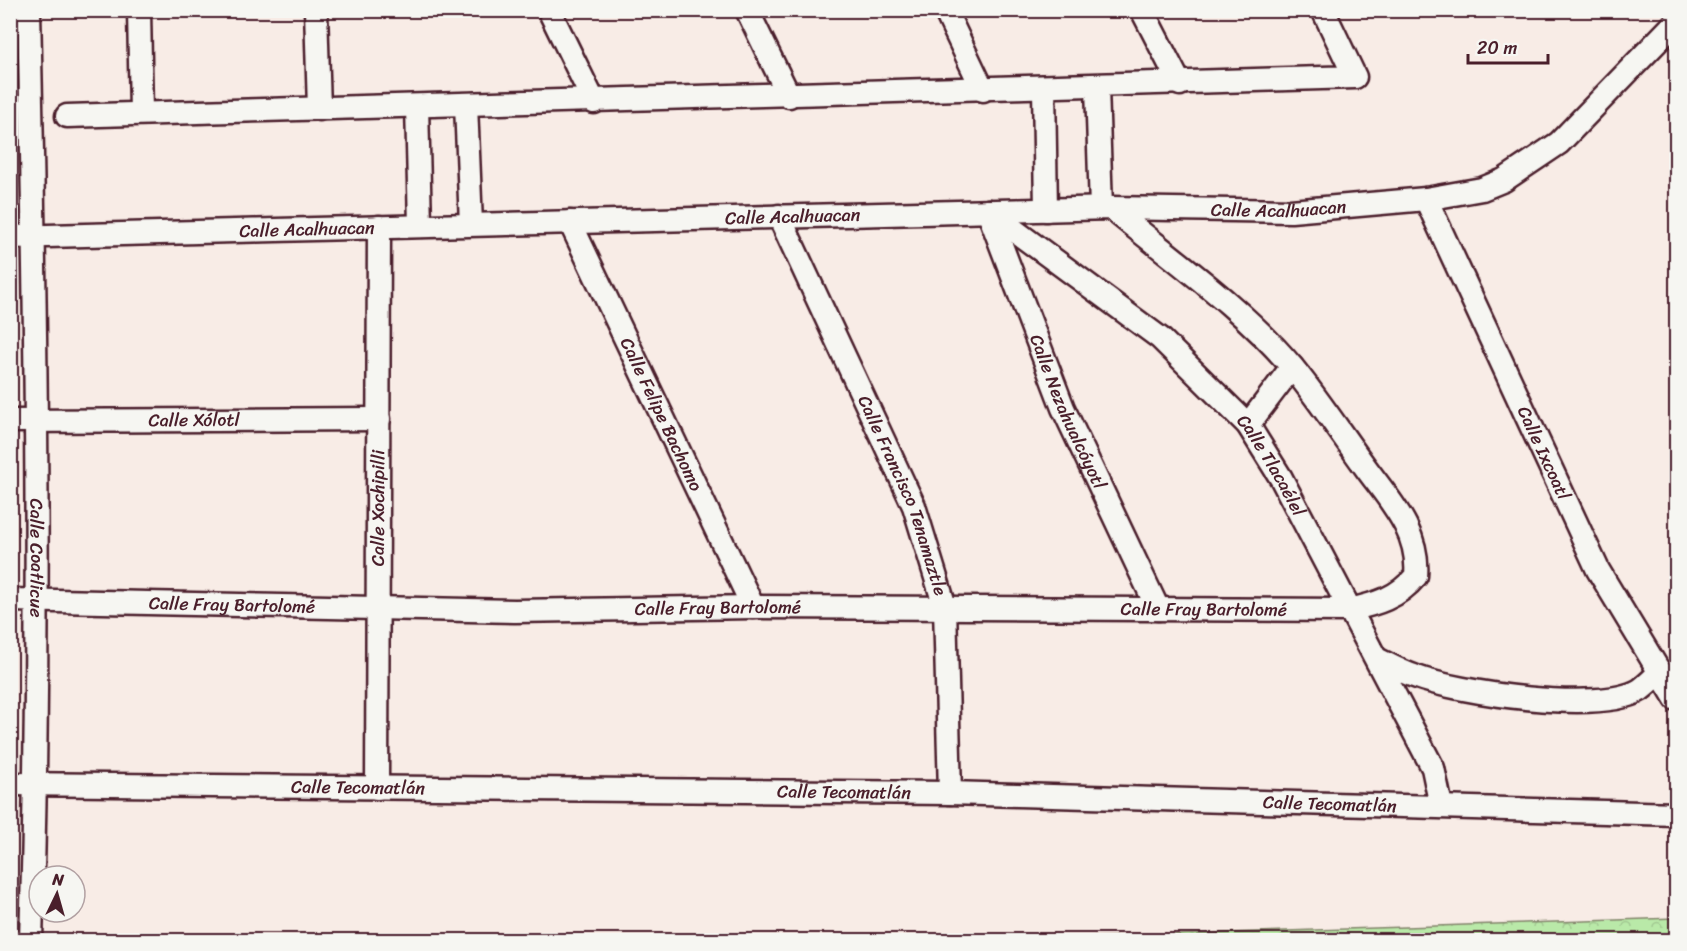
<svg xmlns="http://www.w3.org/2000/svg" width="1687" height="951" viewBox="0 0 1687 951" font-family="Sriracha,sans-serif">
	<style>
		.forest { fill: url(#forest-crowns); stroke: #82846a; stroke-width: 1.5 }
		.lines { fill: none; stroke-linecap: round; stroke-linejoin: round }
		.street-casing { stroke: #4a1f2b; stroke-width: 27 }
		.street { stroke: #f6f6f2; stroke-width: 22 }
		.labels { text-anchor: middle; dominant-baseline: central; stroke-width: 4.5; stroke-linejoin: round; paint-order: stroke }
		.street-label { font-size: 18px; fill: #4a1f2b; stroke: #f6f6f2 }
	</style>
	<defs>
		<pattern id="forest-crowns" width="20" height="18" patternUnits="userSpaceOnUse" patternTransform="scale(1.5)"><rect width="20" height="18" fill="#b9e9a8"/><path d="M2 6a3 3 0 1 1 6 0M12 15a3 3 0 1 1 6 0" fill="none" stroke="#a1c791"/></pattern>
	</defs>
	<rect width="100%" height="100%" fill="#f8ece6"/>
	<filter id="ink" filterUnits="userSpaceOnUse"><feTurbulence type="fractalNoise" baseFrequency=".0167" numOctaves="2"/><feDisplacementMap in="SourceGraphic" scale="12" xChannelSelector="R" yChannelSelector="G"/><feConvolveMatrix kernelMatrix="1 2 1 2 8 2 1 2 1" color-interpolation-filters="sRGB"/></filter>
	<g filter="url(#ink)">
		<path class="forest" d="M1676,918V940H1019Z"/>
		<g class="lines">
			<defs>
				<g id="street">
					<path id="s1" d="M29,10C36,320 41,631 31,940"/>
					<path d="M139,10L141,113"/>
					<path d="M316,10L319,109"/>
					<path d="M549,10L594,102"/>
					<path d="M747,10L789,96"/>
					<path d="M945,10L983,90"/>
					<path d="M1142,10L1180,84"/>
					<path d="M1097,87L1101,208"/>
					<path d="M1044,88L1046,210"/>
					<path d="M466,105L471,224"/>
					<path d="M417,106L420,225"/>
					<path d="M67,116L1355,77L1323,10"/>
					<path id="s2" d="M1426,199L1598,570L1676,699"/>
					<path id="s3" d="M988,211L1160,338L1248,425L1281,478L1433,768L1441,806"/>
					<path id="s4" d="M988,211L1063,408L1158,609"/>
					<path id="s5" d="M779,216L914,506L945,607L950,793"/>
					<path id="s6" d="M570,222L753,607"/>
					<path id="s7" d="M10,237L1111,208L1291,211L1426,199L1482,189L1504,180L1559,143L1676,22"/>
					<path id="s8" d="M10,421L379,419"/>
					<path d="M1248,425L1292,367"/>
					<path id="s9" d="M10,600L515,611L753,607L1349,610C1376,604 1398,598 1416,576C1420,532 1390,501 1366,468C1342,435 1319,400 1293,368C1243,308 1171,258 1111,208"/>
					<path d="M1377,659C1389,665 1402,672 1414,676C1458,693 1600,714 1640,690C1647,685 1654,677 1661,672"/>
					<path id="s10" d="M10,784L950,793L1676,814"/>
					<path id="s11" d="M377,788L379,227"/>
				</g>
			</defs>
			<use href="#street" class="street-casing"/>
			<use href="#street" class="street"/>
		</g>
	</g>
	<g class="labels">
		<g class="street-label">
			<text stroke="none"><textPath href="#s7" startOffset="1269">Calle Acalhuacan</textPath></text>
			<text stroke="none"><textPath href="#s7" startOffset="783">Calle Acalhuacan</textPath></text>
			<text stroke="none"><textPath href="#s7" startOffset="297">Calle Acalhuacan</textPath></text>
			<text stroke="none"><textPath href="#s4" startOffset="216">Calle Nezahualcóyotl</textPath></text>
			<text stroke="none"><textPath href="#s6" startOffset="213">Calle Felipe Bachomo</textPath></text>
			<text stroke="none"><textPath href="#s8" startOffset="184">Calle Xólotl</textPath></text>
			<text stroke="none"><textPath href="#s2" startOffset="280">Calle Ixcoatl</textPath></text>
			<text stroke="none"><textPath href="#s3" startOffset="384">Calle Tlacaélel</textPath></text>
			<text stroke="none"><textPath href="#s5" startOffset="306">Calle Francisco Tenamaztle</textPath></text>
			<text stroke="none"><textPath href="#s11" startOffset="280">Calle Xochipilli</textPath></text>
			<text stroke="none"><textPath href="#s1" startOffset="548">Calle Coatlicue</textPath></text>
			<text stroke="none"><textPath href="#s9" startOffset="222">Calle Fray Bartolomé</textPath></text>
			<text stroke="none"><textPath href="#s9" startOffset="708">Calle Fray Bartolomé</textPath></text>
			<text stroke="none"><textPath href="#s9" startOffset="1194">Calle Fray Bartolomé</textPath></text>
			<text stroke="none"><textPath href="#s10" startOffset="348">Calle Tecomatlán</textPath></text>
			<text stroke="none"><textPath href="#s10" startOffset="834">Calle Tecomatlán</textPath></text>
			<text stroke="none"><textPath href="#s10" startOffset="1320">Calle Tecomatlán</textPath></text>
		</g>
	</g>
	<rect width="1687" height="951" fill="none" stroke="#f6f6f2" stroke-width="36"/>
	<rect x="18" y="18" width="1651" height="915" fill="none" stroke="#4a1f2b" stroke-width="2" filter="url(#ink)"/>
	<g transform="translate(57 894) rotate(5)"><circle r="28" fill="#f6f6f2" stroke="#b1a0a2" stroke-width="1.5"/>
	<path d="M0-4.5L10 22L0 15L-10 22Z" fill="#4a1f2b"/>
	<text y="-9" font-size="16" font-weight="bold" text-anchor="middle" fill="#4a1f2b">N</text>
	</g>
	<path d="M1468 54v9h80v-9" fill="none" stroke="#4a1f2b" stroke-width="3"/>
	<text x="1477" y="54" font-size="18" fill="#4a1f2b" stroke="#f6f6f2" stroke-width="4.5" paint-order="stroke">20 m</text>
</svg>
